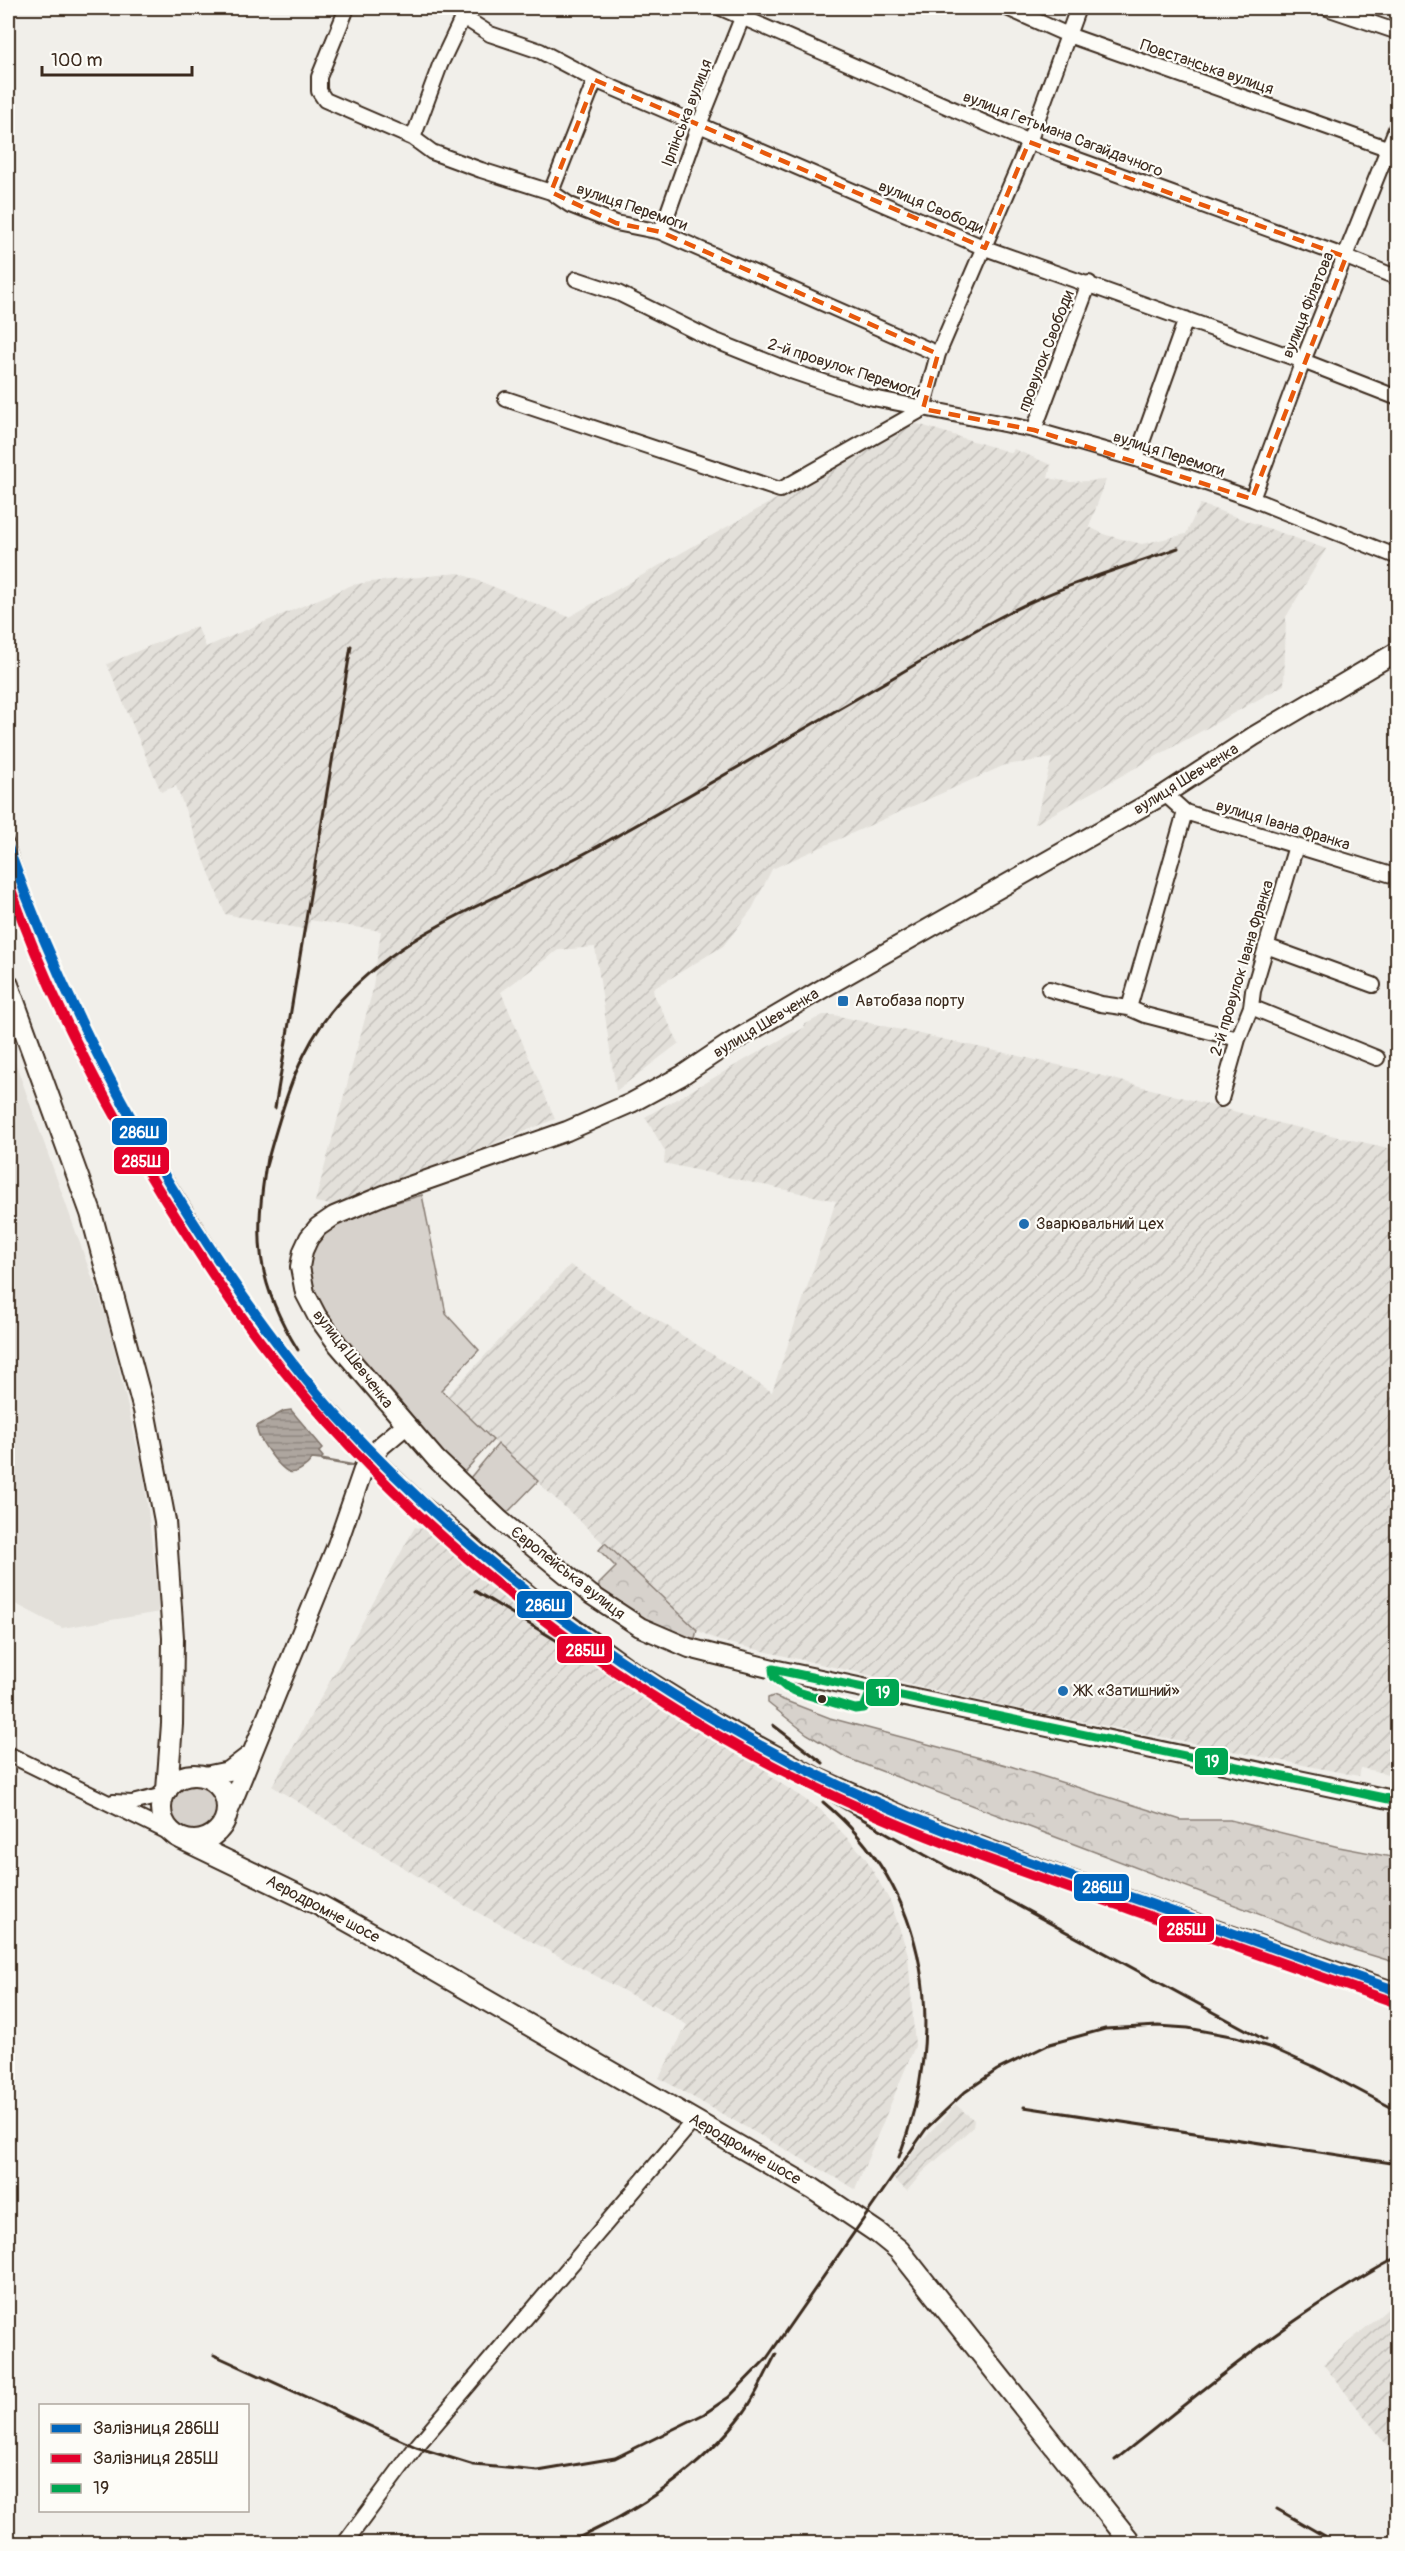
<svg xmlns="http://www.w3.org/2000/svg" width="1405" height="2551" viewBox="0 0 1405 2551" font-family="Pangolin,sans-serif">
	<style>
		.built { fill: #e3e0da }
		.industrial { fill: url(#industrial-furrows) }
		.green { fill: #d7d2cc; stroke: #897e75; stroke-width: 1.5 }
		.forest { fill: url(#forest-crowns); stroke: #897e75; stroke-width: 1.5 }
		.water { fill: url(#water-rules); stroke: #80746b; stroke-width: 1.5 }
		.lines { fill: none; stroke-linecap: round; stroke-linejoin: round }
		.stream { stroke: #80746b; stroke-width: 3 }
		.minor-casing { stroke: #3b2a1e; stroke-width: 18 }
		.major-casing { stroke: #3b2a1e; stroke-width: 22 }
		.highway-casing { stroke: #3b2a1e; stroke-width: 24 }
		.minor { stroke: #fdfcf7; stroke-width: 14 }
		.major { stroke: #fdfcf7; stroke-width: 18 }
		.highway { stroke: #fdfcf7; stroke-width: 20 }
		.rail { stroke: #3b2a1e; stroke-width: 3 }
		.bus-1-casing { stroke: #fdfcf7; stroke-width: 14 }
		.bus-1 { stroke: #00a651; stroke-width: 9 }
		.rail-1-casing { stroke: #fdfcf7; stroke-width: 15 }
		.rail-2-casing { stroke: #fdfcf7; stroke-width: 15 }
		.rail-1 { stroke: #0065bd; stroke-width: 10 }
		.rail-2 { stroke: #e4002b; stroke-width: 10 }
		.marked { fill: none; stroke: #e8590c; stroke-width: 4.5; stroke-dasharray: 12 8; stroke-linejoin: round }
		.poi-dot { fill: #1f6fb2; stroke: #fdfcf7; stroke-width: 2 }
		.bus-dot { fill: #3b2a1e; stroke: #fdfcf7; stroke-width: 2 }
		.labels { text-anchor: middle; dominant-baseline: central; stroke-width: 4.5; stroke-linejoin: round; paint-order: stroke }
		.street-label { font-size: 16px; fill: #3b2a1e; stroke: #fdfcf7 }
		.poi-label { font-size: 16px; fill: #3b2a1e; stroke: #fdfcf7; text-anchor: start }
		.line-badge { stroke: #fdfcf7; stroke-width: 2 }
		.badge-label { font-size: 16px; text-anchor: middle; font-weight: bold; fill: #fff }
	</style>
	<defs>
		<pattern id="industrial-furrows" width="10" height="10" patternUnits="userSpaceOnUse" patternTransform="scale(1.5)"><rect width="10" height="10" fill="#e3e0da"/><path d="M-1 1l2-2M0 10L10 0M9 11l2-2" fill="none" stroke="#c4c0bb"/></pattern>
		<pattern id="forest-crowns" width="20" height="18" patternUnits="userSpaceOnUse" patternTransform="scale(1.5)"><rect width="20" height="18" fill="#d7d2cc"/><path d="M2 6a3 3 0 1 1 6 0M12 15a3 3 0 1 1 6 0" fill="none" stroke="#b9b4af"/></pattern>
		<pattern id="water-rules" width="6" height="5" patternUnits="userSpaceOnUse" patternTransform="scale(1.5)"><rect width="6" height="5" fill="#aea69f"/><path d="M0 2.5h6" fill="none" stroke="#8f8781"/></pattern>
	</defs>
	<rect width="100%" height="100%" fill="#f1efea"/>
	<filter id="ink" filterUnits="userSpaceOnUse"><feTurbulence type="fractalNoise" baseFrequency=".0167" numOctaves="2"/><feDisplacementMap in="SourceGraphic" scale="12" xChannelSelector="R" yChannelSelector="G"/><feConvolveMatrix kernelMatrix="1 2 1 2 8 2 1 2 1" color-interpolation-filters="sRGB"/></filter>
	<g filter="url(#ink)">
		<path class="built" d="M8,1042L108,1322L144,1476L160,1612L62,1628L8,1600Z"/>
		<path class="industrial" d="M911,422L1012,453L1014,449L1051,465L1048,478L1070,482L1106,480L1089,527L1106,535L1142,544L1186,534L1200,504L1326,549L1286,617L1284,685L1035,824L1052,758L1005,765L772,869L752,909L723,946L653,989L654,995L679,1043L616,1091L595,947L558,950L501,992L555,1119L349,1202L331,1205L315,1202L372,993L381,931L310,920L308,930L225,914L176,786L161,792L107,664L197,626L206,647L352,585L370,582L459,573L569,617Z
			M823,1015H834L1076,1069L1282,1124L1397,1150V1776L1361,1768L1359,1776L1006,1706L719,1641L697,1630L446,1397L570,1265L772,1392L836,1201L664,1163L665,1151L645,1117L794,1032L795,1033L805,1027L804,1025Z
			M425,1525L561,1634L754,1749L750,1757L771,1770L768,1775L821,1810L865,1857L891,1903L908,1954L915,2046L855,2189L659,2078L687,2025L653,2004L652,2006L464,1905L272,1786L415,1527L421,1529Z
			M956,2105L974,2120L973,2127L922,2173L907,2191L894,2179L923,2139Z
			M1397,2301V2458L1323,2364Z"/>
		<path class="green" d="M422,1195L446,1314L479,1350L441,1390L493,1440L464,1472C449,1465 410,1413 397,1397C371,1366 282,1287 314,1241C330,1217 394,1204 422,1195Z
			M498,1444L538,1481L507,1513L471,1481L470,1478Z
			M171 1807a23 23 0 1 1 46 0a23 23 0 1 1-46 0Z"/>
		<path class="forest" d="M605,1543L697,1630L695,1638L690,1639L654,1626L599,1589V1584L616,1567L599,1550Z
			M773,1696L830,1718L1010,1766L1181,1820H1230L1339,1847L1397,1858V1963L1351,1949L847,1758L807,1734L768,1703V1698Z"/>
		<path class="water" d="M291,1410L323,1448L319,1452L323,1457L320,1460L312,1459C308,1465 296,1475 289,1472C279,1468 255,1436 257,1426L284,1411Z"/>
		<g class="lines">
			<path class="stream" d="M322,1460L356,1466"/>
			<defs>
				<path id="minor" d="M347,8L319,77V91L325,100L413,138L432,152L481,170L551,192L570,205L616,223L661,232L938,354
					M721,8L1029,142L1346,257L1398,278
					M1007,8L1068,35L1398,152
					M1327,8L1398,32
					M463,17L490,34L540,51L595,80L985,248L1303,361L1398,398
					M413,138L440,65L467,8
					M551,192L595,80
					M661,232L699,125L746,8
					M576,279L618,293L711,339L791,371L868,397L1034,430L1136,459L1252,499L1398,557
					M506,399L780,490L923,409
					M923,409L938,354L1029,142L1078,8
					M1034,430L1089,283
					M1136,459L1186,319
					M1252,499L1303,361L1398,124
					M1165,794L1185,812L1398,877
					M1266,946L1373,985
					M1049,989L1101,1004L1129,1008L1145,1015L1238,1039
					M1251,1007L1377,1058
					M1129,1008L1185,812
					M1221,1099L1238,1039L1251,1007L1253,991L1296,846
					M8,1754L176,1836
					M113,1802L132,1803L164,1795
					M344,2544L416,2447L694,2120"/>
				<path id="major" d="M1398,651L1254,736L1165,794L822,989L727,1045L681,1076L631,1103L567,1131L384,1195L334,1216L318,1227L309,1238L303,1251L300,1267L305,1293L317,1316L338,1345L436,1459L500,1520L590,1594L640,1627L689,1648L773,1669L1398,1801
					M205,1776L229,1771L250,1755
					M227,1815L337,1545L364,1467L382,1445L406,1425"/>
				<path id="highway" d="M8,985L91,1213L144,1410L165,1521L173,1638L172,1724L167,1790
					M161 1808a33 33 0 1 1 66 0a33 33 0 1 1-66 0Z
					M182,1839L319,1905L382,1940L813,2189L878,2233L899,2250L1132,2544"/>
			</defs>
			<use href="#minor" class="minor-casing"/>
			<use href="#major" class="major-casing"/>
			<use href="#highway" class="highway-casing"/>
			<use href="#minor" class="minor"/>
			<use href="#major" class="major"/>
			<use href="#highway" class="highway"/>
			<path class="rail" d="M8,828L32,898L88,1028L127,1105L244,1291L316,1384L368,1441L426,1497L474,1537L536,1589L636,1662L716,1712L819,1768L927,1816L1068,1869L1398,1983
				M275,1108L351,646
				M267,1158C254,1238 255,1281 298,1350
				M266,1166C283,1106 297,1049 340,1001C411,924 505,897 593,849C690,796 786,739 882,684C928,657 974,629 1022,606C1072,582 1126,567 1178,548
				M475,1591L630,1685L925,1855L1265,2040
				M773,1725L823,1763
				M823,1802C932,1892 947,2031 899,2157
				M1313,2066L1398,2111
				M1024,2107L1398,2164
				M214,2355L416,2447L474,2465L538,2471L615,2458L704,2414L729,2397L767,2358L926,2129L965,2092L997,2070L1050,2044L1105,2029L1158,2026L1188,2028L1236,2037L1272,2048L1321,2070
				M1115,2460C1206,2388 1295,2312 1398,2257
				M1277,2509L1338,2544
				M564,2544C633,2515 699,2472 745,2411C757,2394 766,2372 776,2354"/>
			<defs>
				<path id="bus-1" d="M871,1691L864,1708L855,1709L798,1692L786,1687L774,1677L773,1669L1398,1801"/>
			</defs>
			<use href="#bus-1" class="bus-1-casing"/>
			<use href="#bus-1" class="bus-1"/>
			<defs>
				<path id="rail-1" d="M8,847C58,988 125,1118 207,1243C247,1304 289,1363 338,1417C479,1569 650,1696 838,1785C935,1830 1037,1865 1139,1900C1225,1930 1311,1962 1398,1991"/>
				<path id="rail-2" d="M8,881C47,993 102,1099 165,1200C198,1252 231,1305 270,1354C419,1541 616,1693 832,1795C931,1842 1035,1876 1138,1912C1224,1942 1308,1973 1394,2002"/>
			</defs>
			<use href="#rail-1" class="rail-1-casing"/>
			<use href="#rail-2" class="rail-2-casing"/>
			<use href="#rail-1" class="rail-1"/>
			<use href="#rail-2" class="rail-2"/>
		</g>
	</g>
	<path class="marked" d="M595,80L985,248L1029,142L1346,257L1252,499L1034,430L923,409L938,354L661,232L616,223L551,192Z"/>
	<g class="poi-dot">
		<rect x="837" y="995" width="12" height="12" rx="3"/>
		<circle cx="1024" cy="1224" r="6"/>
		<circle cx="1063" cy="1691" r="6"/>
	</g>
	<circle class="bus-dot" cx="822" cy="1699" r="5"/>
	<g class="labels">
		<g class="street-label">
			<text transform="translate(1207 67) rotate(19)">Повстанська вулиця</text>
			<text transform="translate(687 113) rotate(-69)">Ірпінська вулиця</text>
			<text transform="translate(1063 134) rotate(21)">вулиця Гетьмана Сагайдачного</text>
			<text transform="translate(632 207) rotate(19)">вулиця Перемоги</text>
			<text transform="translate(931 207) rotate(23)">вулиця Свободи</text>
			<text transform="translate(1308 305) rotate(-68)">вулиця Філатова</text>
			<text transform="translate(1046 351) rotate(-69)">провулок Свободи</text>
			<text transform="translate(844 368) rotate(18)">2-й провулок Перемоги</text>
			<text transform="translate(1169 454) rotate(18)">вулиця Перемоги</text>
			<text transform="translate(1186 779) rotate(-32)">вулиця Шевченка</text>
			<text transform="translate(1283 825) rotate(17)">вулиця Івана Франка</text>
			<text transform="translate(1242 968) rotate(-73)">2-й провулок Івана Франка</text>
			<text transform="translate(766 1023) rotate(-31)">вулиця Шевченка</text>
			<text transform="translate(353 1359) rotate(52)">вулиця Шевченка</text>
			<text transform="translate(568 1573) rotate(38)">Європейська вулиця</text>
			<text transform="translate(323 1909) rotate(28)">Аеродромне шосе</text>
			<text transform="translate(745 2149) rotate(30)">Аеродромне шосе</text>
		</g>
		<g class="poi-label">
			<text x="855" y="1001">Автобаза порту</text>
			<text x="1036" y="1224">Зварювальний цех</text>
			<text x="1075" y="1691">ЖК «Затишний»</text>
		</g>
	</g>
	<g class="line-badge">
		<rect x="111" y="1117" width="57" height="29" rx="6" fill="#0065bd"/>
		<rect x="113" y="1146" width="57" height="29" rx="6" fill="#e4002b"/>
		<rect x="516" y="1590" width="57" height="29" rx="6" fill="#0065bd"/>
		<rect x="556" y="1635" width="57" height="29" rx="6" fill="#e4002b"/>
		<rect x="865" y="1678" width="35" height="29" rx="6" fill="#00a651"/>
		<rect x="1194" y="1747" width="35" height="29" rx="6" fill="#00a651"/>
		<rect x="1073" y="1873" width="57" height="29" rx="6" fill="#0065bd"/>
		<rect x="1158" y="1915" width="57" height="28" rx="6" fill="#e4002b"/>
	</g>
	<g class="badge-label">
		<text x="139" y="1138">286Ш</text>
		<text x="141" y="1167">285Ш</text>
		<text x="545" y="1611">286Ш</text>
		<text x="585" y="1656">285Ш</text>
		<text x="883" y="1698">19</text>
		<text x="1212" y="1767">19</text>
		<text x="1102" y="1893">286Ш</text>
		<text x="1186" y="1935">285Ш</text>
	</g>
	<rect width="1405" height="2551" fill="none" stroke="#fdfcf7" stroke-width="30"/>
	<rect x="15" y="15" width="1375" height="2521" fill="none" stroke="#3b2a1e" stroke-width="2" filter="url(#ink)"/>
	<rect x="39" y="2404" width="210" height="108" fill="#fdfcf7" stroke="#afa8a0" stroke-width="1.5"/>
	<rect x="51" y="2424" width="30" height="9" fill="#0065bd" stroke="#afa8a0" stroke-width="1.5"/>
	<text x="93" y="2434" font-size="18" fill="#3b2a1e">Залізниця 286Ш</text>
	<rect x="51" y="2454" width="30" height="9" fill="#e4002b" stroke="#afa8a0" stroke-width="1.5"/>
	<text x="93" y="2464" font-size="18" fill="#3b2a1e">Залізниця 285Ш</text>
	<rect x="51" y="2484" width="30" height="9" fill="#00a651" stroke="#afa8a0" stroke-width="1.5"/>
	<text x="93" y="2494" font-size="18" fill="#3b2a1e">19</text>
	<path d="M42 66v9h150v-9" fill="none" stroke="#3b2a1e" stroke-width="3"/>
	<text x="51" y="66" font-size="18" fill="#3b2a1e" stroke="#fdfcf7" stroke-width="4.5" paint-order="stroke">100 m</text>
</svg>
